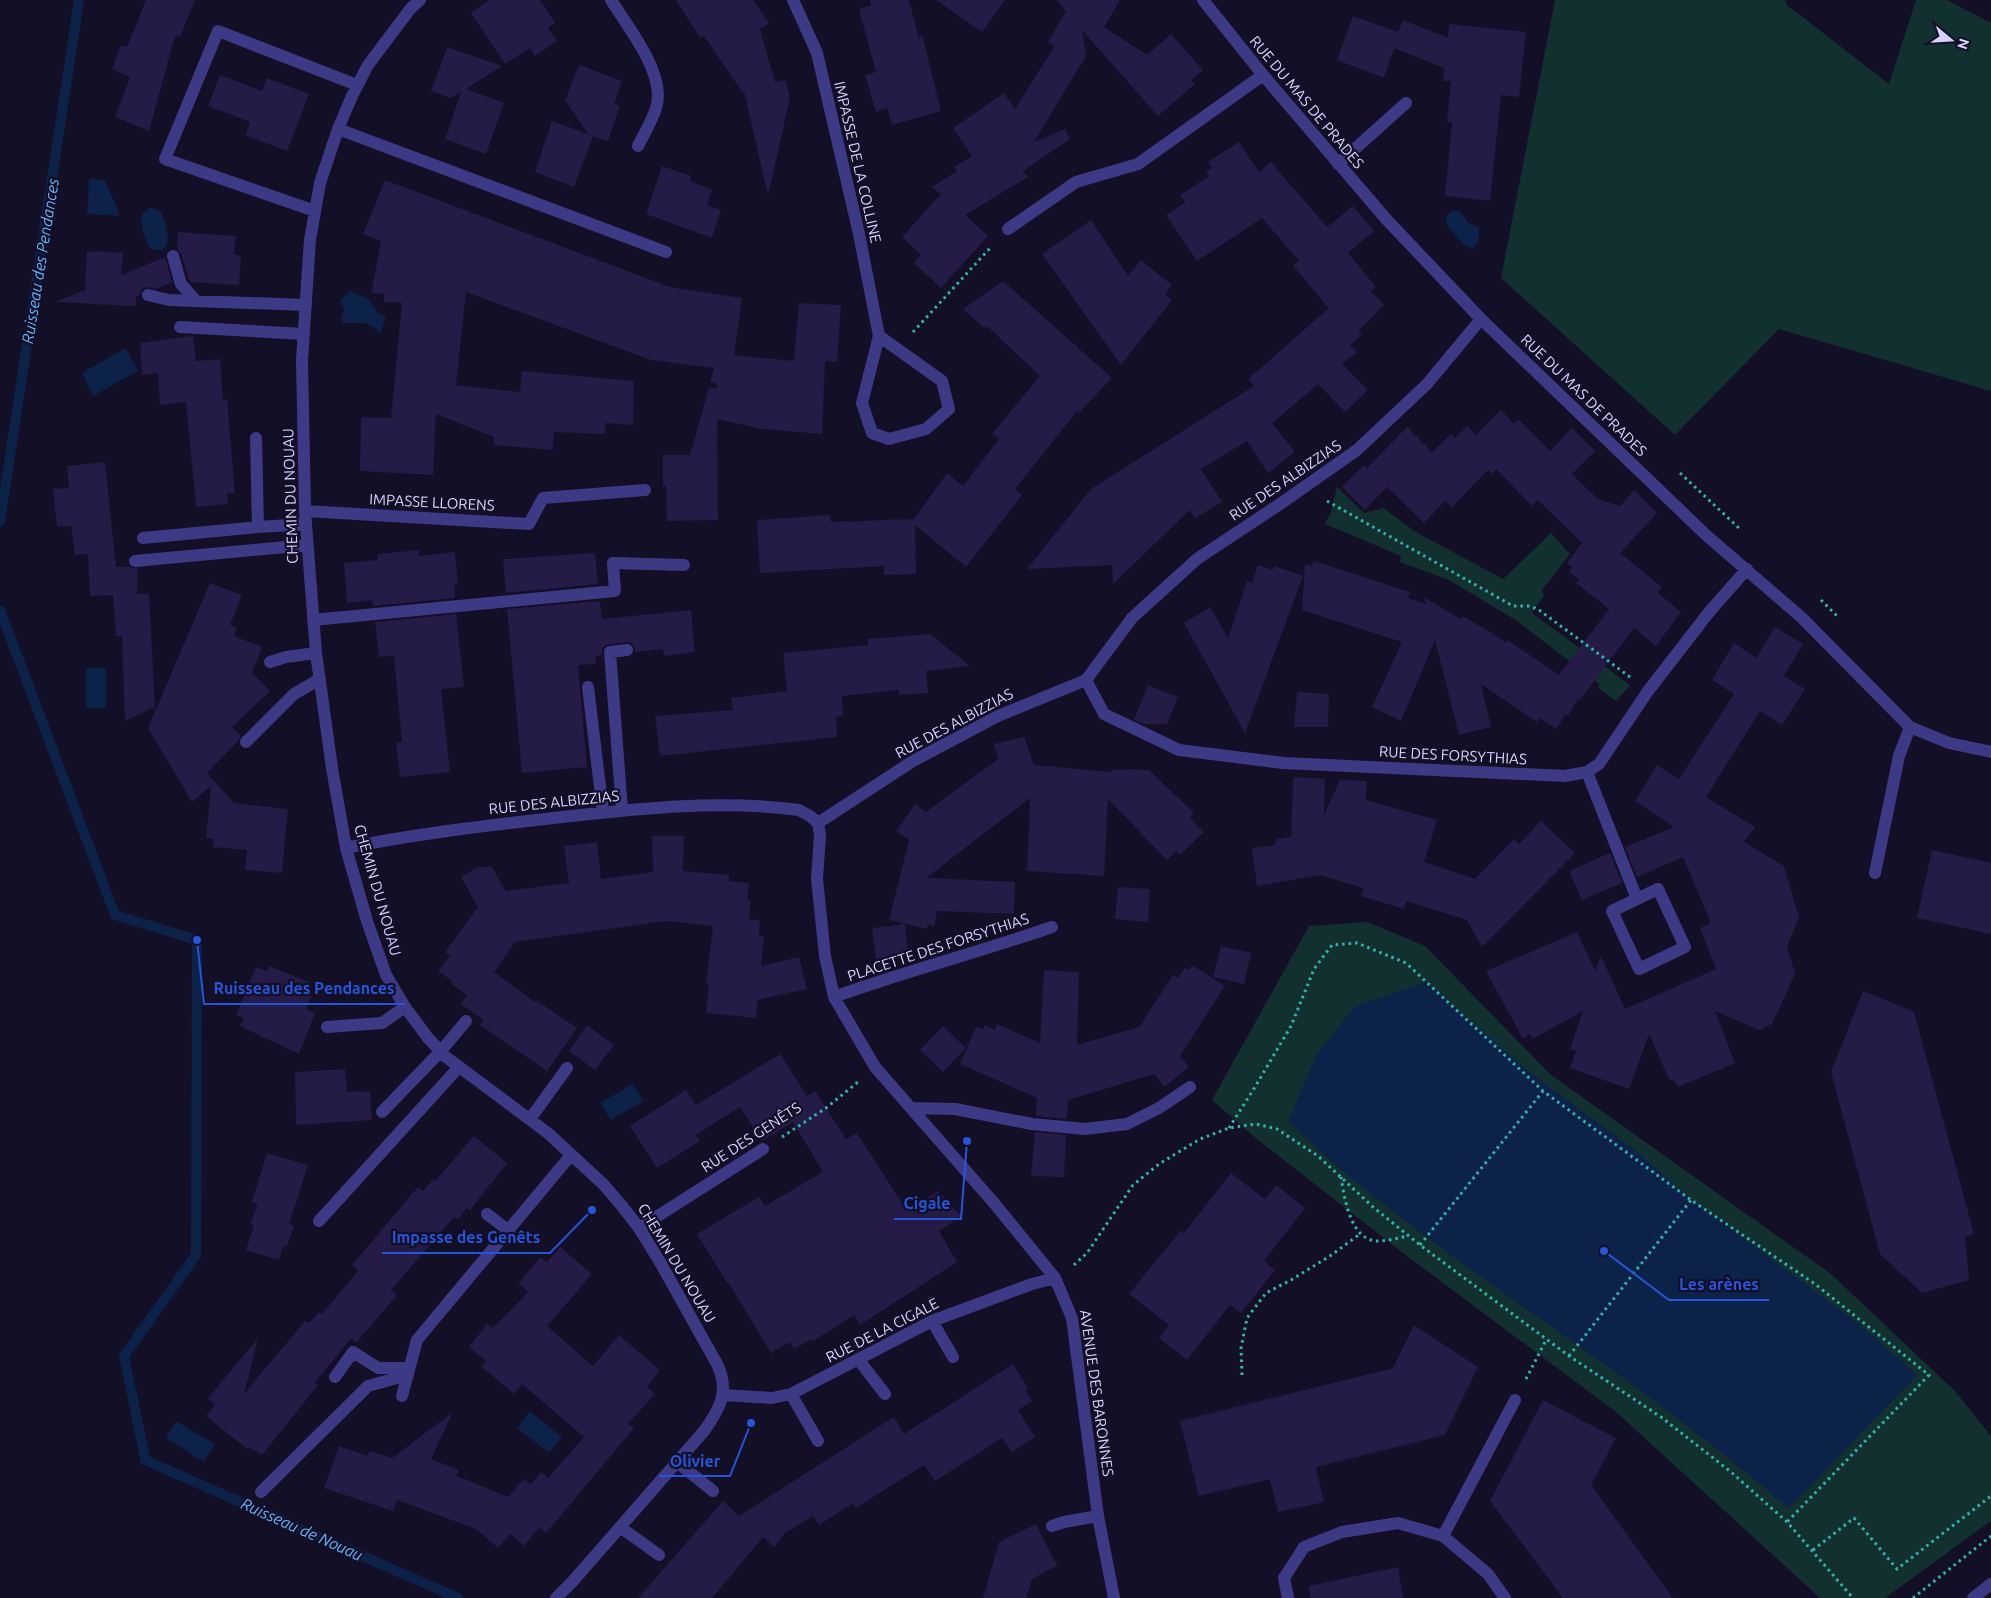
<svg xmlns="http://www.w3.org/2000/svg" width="1991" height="1598" viewBox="0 0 1991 1598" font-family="Ubuntu,sans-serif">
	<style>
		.green { fill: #12302f }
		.water { fill: #0c2248 }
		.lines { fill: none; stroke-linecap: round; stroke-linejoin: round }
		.stream { stroke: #0c2248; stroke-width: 10 }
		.building { fill: #241b47 }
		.path { stroke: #2fb8b0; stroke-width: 3; stroke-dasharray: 2.5 4; stroke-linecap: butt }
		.minor { stroke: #3d3a85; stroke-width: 12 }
		.labels { text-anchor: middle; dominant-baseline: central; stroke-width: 4.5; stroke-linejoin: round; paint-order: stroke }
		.street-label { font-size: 15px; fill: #d9d4ff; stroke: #130f26 }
		.water-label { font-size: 16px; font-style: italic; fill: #62b6ff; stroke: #130f26 }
		.leader { fill: none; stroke: #2655da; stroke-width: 2 }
		.callout-dot { fill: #2655da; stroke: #130f26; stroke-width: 2 }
		.callout-label { font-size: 16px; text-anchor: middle; font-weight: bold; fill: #2655da; stroke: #130f26; stroke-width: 4.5; stroke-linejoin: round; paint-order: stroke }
	</style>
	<rect width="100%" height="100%" fill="#130f26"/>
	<path class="green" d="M1555,0H1785L1787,5L1889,84L1916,0H1947L1991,23V391L1779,329L1675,435L1501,278Z
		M1337,487L1364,513L1383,508L1416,532L1503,579L1551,533L1570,554L1542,590L1544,596L1532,613L1630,685L1616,701L1598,688L1599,684L1517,621L1449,580L1400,562L1401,556L1325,524L1331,512Z
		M1367,922L1425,946L1551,1075L1831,1274L1955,1391L1991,1436V1521L1885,1598H1820L1616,1412L1403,1253L1258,1140L1212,1100L1309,926Z"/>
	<path class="water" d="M89,179L105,180L120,216L87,214Z
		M149,208H154L162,213C165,226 178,256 151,249C145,241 140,224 142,214Z
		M1451,211H1460L1469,223L1479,228V241L1473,249C1465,248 1445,227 1446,218C1447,215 1448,214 1451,211Z
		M351,290C356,296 360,294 365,297C375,303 372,313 386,316L381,333C376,331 372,326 367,324C365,323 347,323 343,323L341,320L344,310L340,300Z
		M126,348L138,371L93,396L82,373Z
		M86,668H106V708H86Z
		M1426,982L1524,1068L1636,1151L1692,1200L1859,1324L1917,1375L1789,1508C1728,1457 1666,1408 1601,1362C1516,1301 1430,1243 1350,1177C1329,1160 1309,1140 1288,1121L1317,1054L1354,1007Z
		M633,1084L643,1101L611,1120L600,1103Z
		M530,1411L562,1437L549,1453L517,1428Z
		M176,1421L215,1444L204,1462L166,1438Z"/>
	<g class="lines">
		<path class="stream" d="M0,522L79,0
			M0,610L115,915L197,940L196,1255L124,1356L145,1458
			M145,1460L458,1598"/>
	</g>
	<path class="building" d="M146,0H195L180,37L175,36L149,131L115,117L130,77L112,69L121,45L127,47Z
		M489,0H540L555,23L548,28L557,41L535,56L530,48L505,64L471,13Z
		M676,0H753L769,23L760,29L775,82L785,80L790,97L768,196L744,91L743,93L704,36L700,38Z
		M870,0H909L919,39L922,34L941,111L892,125L887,108L876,112L865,75L876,72L859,9L871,5Z
		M936,0H1005L982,32Z
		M1057,0H1120L1104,27L1147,55L1171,34L1203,70L1191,80L1195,84L1158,116L1082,30L1086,56L1034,142L1065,129L1070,139L1023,171L1028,177L965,215L988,236L941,288L914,263L921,255L902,237L941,194L932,187L957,171L954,167L972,156L953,128L1004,93L1015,109L1054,47L1048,42L1066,11Z
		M1353,16L1398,32L1403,20L1448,38L1449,24L1526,32L1519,97L1501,95L1490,201L1445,196L1452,122H1447L1451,81H1443L1444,68L1394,48L1384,78L1337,60Z
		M447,47L502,66L466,89L504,103L486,154L445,139L461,92L451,98L431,91Z
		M579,65L622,81L614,104L620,106L608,141L588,134L565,100Z
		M220,75L262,91L267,78L309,94L287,151L245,135L250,122L208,106Z
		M552,121L593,136L574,187L535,172Z
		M1239,142L1259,172L1271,162L1327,227L1353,206L1374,231L1348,253L1376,287L1371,291L1384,305L1358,331L1362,335L1350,345L1357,352L1342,364L1368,390L1345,412L1318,384L1295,404L1272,423L1295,452L1268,473L1247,441L1201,469L1222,502L1195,518L1190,510L1113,584L1112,565L1027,569L1091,489L1254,386L1248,379L1329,308L1293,266L1299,261L1262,218L1197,261L1166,215L1185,202L1180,195L1209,176L1206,172L1212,168L1208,162Z
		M662,166L691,176L690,181L712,190L707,205L721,210L712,238L646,214Z
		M385,180L670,287L742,298L734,355L794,361L799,303L841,305L837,362L825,361L822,434L762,429L717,419L718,520L667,521L666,486H663V455H690L709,388H716L717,384L710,381L714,368L651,360L466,292L456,385L520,392L522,371L634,381L633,425L605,423V434L554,432L553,450L494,445V437L436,414L433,475L360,471L361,417L391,418L402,303L384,302V294L371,293L381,241L363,234Z
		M1091,220L1128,276L1141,260L1172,285L1165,294L1172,300L1121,365L1042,254Z
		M178,232L236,236L234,254L241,256L239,285L190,282L181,254L177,249Z
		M87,251L123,253L121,275L165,257L172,282L156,289L146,287L142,289L140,295L136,297V306L55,302L85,290Z
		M1003,281L1112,378L1079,413L1077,411L1015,489L1022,495L966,567L915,525L916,574L884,575V566L760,573L757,520L830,515L831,522L914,519L947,473L963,486L999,439L992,434L1040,376L987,326L984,328L963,309Z
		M193,336L196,361L220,359L223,400L227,399L235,493H227L228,504L196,507L186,402L160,405L158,373L142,375L140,343Z
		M1501,410L1514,424L1518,419L1550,451L1572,428L1595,451L1572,474L1598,499L1620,506L1634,490L1657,513L1620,553L1662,587L1657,592L1681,612L1656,646L1634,628L1580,700L1578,699L1568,716L1566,714L1556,729L1540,718L1537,722L1481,684L1491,727L1459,735L1435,640L1401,721L1372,707L1402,642L1302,610L1305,564L1312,566L1314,561L1410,592L1408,598L1426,604L1424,597L1460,619L1463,616L1506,642L1508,640L1559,675L1609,609L1576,583L1579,580L1569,572L1572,567L1567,563L1582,543L1538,500L1532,506L1496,469L1492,474L1488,470L1452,507L1445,501L1424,523L1387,487L1365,510L1342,487L1364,465L1367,468L1407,427L1432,452L1451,434L1455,438L1467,426L1476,435Z
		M105,462L116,567H129L138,569L137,594H125H149L155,707L125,721L122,636H116L113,595L90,596L88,554L75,555L71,526L57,527L53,489L69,488L67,466Z
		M419,550V556L455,552L458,585H454L455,598L373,606L372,600L347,603L344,563L378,560V554Z
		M595,553L598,584L506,593L503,559Z
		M1258,565L1273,570L1274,566L1303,576L1245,733L1184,623L1210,607L1228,638L1247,581L1252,583Z
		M210,583L242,595L230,625L237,628L234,636L262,647L252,673L270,691L232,727L241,736L238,741L207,773L234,803L288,809L282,873L245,870L247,850L213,847L214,839L206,838L211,786L192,802L148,728Z
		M600,601L602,619L691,610L695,652L664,656L663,649L635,652L634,646L630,642L606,645L602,649V655L595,656L596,664L578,665L587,767L522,773L507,609Z
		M456,614L464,687L441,689L450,772L400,777L396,743L402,742L394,656L379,657L375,622Z
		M1775,627L1803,644L1784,676L1805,689L1782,725L1760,711L1706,797L1755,827L1744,842L1784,866L1799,918L1787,946L1795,974L1772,1024L1759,1030L1715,1011L1735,1063L1678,1087L1675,1081L1669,1079L1649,1034L1629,1089L1570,1068L1576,1051L1570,1049L1583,1011L1533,1039L1530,1034L1523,1039L1486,971L1577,932L1595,971L1601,956L1625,1009L1716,969L1700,928L1711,923L1683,857L1637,877L1625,847L1674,827L1635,801L1657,765L1679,779L1734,694L1712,680L1734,643L1756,658Z
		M930,634L970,666L926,671L928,693L899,695L898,690L842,696L843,716L836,717L837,737L660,756L655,716L733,710L731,698L787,691L783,653L868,645V639Z
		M1148,685L1178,697L1167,724H1144L1134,720Z
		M1297,692L1329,694L1328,727H1294Z
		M1024,737L1034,765L1112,772L1113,769L1149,770L1194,813L1190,818L1204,832L1180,855L1176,851L1167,860L1108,799L1104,876L1027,871L1030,798L926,878L1015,882L1014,914L937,911L934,926L928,924L927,929L889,920L909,840L896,831L915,804L926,812L998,759L994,744Z
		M1293,777L1325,779L1324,815L1340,780L1367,781L1366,800L1437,820L1424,862L1475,879L1514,839L1519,844L1541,821L1575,853L1482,947L1467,920L1406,901L1404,909L1361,896L1363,888L1320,875L1257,886L1252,848L1275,845L1276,839L1291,837Z
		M652,836H684L683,871L729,875V881L749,883L747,899L751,900L749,919L760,921L759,936L764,937L761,966L799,957L807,989L758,1000L756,1018L706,1013L709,983H706L713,926L666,921L515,942L494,972L535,1002L536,1000L577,1028L547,1071L480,1025L483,1020L461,1004L467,995L450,983L452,981L438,971L450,956L445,952L478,907L461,877L476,868L491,866L506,891L569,883L564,846L597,842L601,879L653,872Z
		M1932,850L1991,863V934L1917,918Z
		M1610,853L1622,883L1582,900L1569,871Z
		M1118,887L1150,889L1148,922L1115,919Z
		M905,924L908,957L876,960L872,928Z
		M1221,946L1251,953L1244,984L1213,977Z
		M1192,965L1225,986L1180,1056L1189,1067L1164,1087L1154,1074L1068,1100L1067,1119L1036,1116L1037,1098L960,1064L976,1027L983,1029L985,1025L995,1030L997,1024L1040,1043L1044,970L1079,972L1077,1045L1139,1027L1173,975L1178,978L1185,968L1189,970Z
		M269,966L309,982L304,993L312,996L306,1009L315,1013L299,1054L240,1026L244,1018L236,1015L256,967L266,971Z
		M1863,991L1914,1012L1974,1234L1965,1237L1969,1280L1922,1293L1880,1254L1831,1072Z
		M587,1025L614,1045L595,1070L569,1051Z
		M943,1026L966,1048L943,1072L920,1050Z
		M780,1054L807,1096L815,1091L846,1139L857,1133L907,1211L938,1191L961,1216L939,1231L957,1262L860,1325L854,1315L813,1341L812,1339L794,1349L790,1342L771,1353L728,1282L727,1283L697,1234L759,1197L765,1206L823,1172L793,1122L762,1141L740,1107L696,1135L700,1141L657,1168L630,1126L686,1090L696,1105Z
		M345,1069L347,1092L370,1091L372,1120L296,1125L295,1072Z
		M1035,1132L1066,1135L1064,1177L1031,1176Z
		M474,1136L507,1163L470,1210L467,1208L458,1219L454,1217L391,1290L397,1295L356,1343L351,1339L315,1382L318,1385L262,1455L249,1447L247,1449L206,1416L215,1405L208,1398L258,1338L244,1394L305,1321L309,1323L319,1312L322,1314L358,1271L352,1265L418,1187L423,1191L433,1179L435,1181Z
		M267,1153L308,1165L289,1224L294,1226L287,1246H283L279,1260L246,1250L254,1225L250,1224L258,1204L252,1202Z
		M1231,1173L1265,1199L1276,1185L1305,1208L1264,1261L1275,1270L1241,1313L1230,1305L1187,1360L1159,1338L1169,1325L1129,1294L1181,1230L1184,1233Z
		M560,1247L592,1274L547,1326L593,1366L619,1335L660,1370L647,1387L655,1394L628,1424L634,1428L546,1533L539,1527L524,1546L510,1534L498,1548L476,1529L397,1500L393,1511L324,1488L339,1446L368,1456L370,1451L392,1458L453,1412L431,1459L459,1470L457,1476L508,1497L524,1479L531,1484L541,1472L548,1478L584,1437L522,1384L514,1394L481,1366L486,1361L469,1347L487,1324L493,1328L528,1292L519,1283L540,1257L547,1262Z
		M1414,1325L1478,1367L1445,1435L1316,1467L1324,1502L1278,1512L1270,1479L1199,1496L1180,1421L1393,1368Z
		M1013,1364L1028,1388L1025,1390L1032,1401L1018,1410L1035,1437L1012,1452L1002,1438L935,1481L924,1465L856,1508L853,1503L819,1525L813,1516L785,1533L774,1547L763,1537L712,1598H638L723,1501L739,1516L894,1417L904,1434Z
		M1543,1400L1616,1438L1591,1485L1673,1598H1563L1490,1501Z
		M1036,1524L1057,1566L1032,1579L1026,1598H983L999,1542Z
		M1398,1567L1403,1598H1310L1309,1586Z"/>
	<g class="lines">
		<path class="path" d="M913,332L992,246
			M1680,473L1741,530
			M1327,501L1513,606H1530L1539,610L1630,677
			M1821,600L1838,617
			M1229,1128L1255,1087L1291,1026L1314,969L1332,945L1357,943L1406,963L1543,1091L1691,1200L1815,1284L1929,1375L1787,1522
			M782,1137L826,1108L858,1082
			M1341,1177C1344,1196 1350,1240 1377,1241C1387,1241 1398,1238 1408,1236
			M1420,1245L1543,1091
			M1074,1265L1087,1253L1133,1185L1159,1164L1200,1139L1229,1128L1256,1124L1277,1129L1318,1156L1373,1207L1420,1245L1569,1356L1661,1417L1731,1472L1787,1522L1853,1598
			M1569,1356L1691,1200
			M1242,1375L1241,1348L1247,1318L1266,1293L1291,1280L1330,1256L1360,1234
			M1526,1379L1546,1340
			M1813,1550L1854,1518L1897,1569L1991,1496
			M1913,1598L1991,1536"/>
		<path class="minor" d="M420,0L411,8L368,65L352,96L338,129L320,183L310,240L302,360L305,511L316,653L332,768L346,848L367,921L386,975L405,1007L428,1038L446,1057L549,1134L603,1184L622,1206L639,1228L660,1262L717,1364C730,1390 720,1409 704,1431L573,1581L556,1598
			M611,0C628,27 667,75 656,108C652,121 644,134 638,146
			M793,0L817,53L859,234L879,336L862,403L872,433L889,439L926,429L949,409L942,381L879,336
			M1203,0L1263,75L1386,219L1481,319L1706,535L1801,617L1910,727L1949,743L1991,752
			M338,129L666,252
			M1338,164L1406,103
			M315,211L165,159L218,31L357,85
			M1008,229L1076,182L1138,164L1263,75
			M173,256L181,284L196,301
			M148,295L169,300L306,305
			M180,327L304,334
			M256,438L258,527L306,524
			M305,511L529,524L543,498L645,490
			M143,538L258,527
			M135,561L307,545
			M313,620L615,591L613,563L684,565
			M270,662L286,657L316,653
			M1086,680L1104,714L1179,750L1283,763L1565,776L1587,772L1599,764L1648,691L1710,611L1747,569
			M588,687L603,812
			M246,742L294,694L320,679
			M1587,772L1637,899L1612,911L1639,969L1685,947L1658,889L1637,899
			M622,810L610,652L627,650
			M818,823L820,835L817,879L825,956L834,997L875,1067L994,1203L1055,1278L1072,1318L1098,1516L1114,1598
			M818,823L913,761L998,716L1086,680L1132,618L1197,559L1280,504L1357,450L1427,384L1481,319
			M346,848C414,834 484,826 553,818C635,809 717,799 799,810L810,816L818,823
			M1875,873L1899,756L1910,727
			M834,997C906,971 980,952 1052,927
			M327,1027L382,1023L405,1007
			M911,1108L955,1109L1032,1124L1085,1129L1127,1124L1159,1108L1190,1087
			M382,1112L441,1051L466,1021
			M530,1119L567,1068
			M487,1214L509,1231
			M319,1221L459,1067
			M639,1228L763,1149
			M932,1321L953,1357
			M858,1359L885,1394
			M335,1377L353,1352L378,1368H409
			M791,1394L818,1441
			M723,1395L772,1398L791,1394L932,1321L1032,1284L1055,1278
			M402,1396L417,1340L571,1155
			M677,1462L713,1491
			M261,1492L368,1386L408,1375
			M1052,1526L1064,1522L1098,1516
			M620,1527L659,1555
			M1443,1536L1515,1400
			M1288,1598L1284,1578L1304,1547L1342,1532L1398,1523L1443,1536L1488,1574L1505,1598
			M1973,1598L1991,1584"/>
	</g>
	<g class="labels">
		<g class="street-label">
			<text transform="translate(1307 102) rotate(50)">RUE DU MAS DE PRADES</text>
			<text transform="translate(858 162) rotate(77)">IMPASSE DE LA COLLINE</text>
			<text transform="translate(1584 395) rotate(44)">RUE DU MAS DE PRADES</text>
			<text transform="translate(1285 480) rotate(-34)">RUE DES ALBIZZIAS</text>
			<text transform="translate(290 496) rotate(-92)">CHEMIN DU NOUAU</text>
			<text transform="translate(432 502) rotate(3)">IMPASSE LLORENS</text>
			<text transform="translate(954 723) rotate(-28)">RUE DES ALBIZZIAS</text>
			<text transform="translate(1453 755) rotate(3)">RUE DES FORSYTHIAS</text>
			<text transform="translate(554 802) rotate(-6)">RUE DES ALBIZZIAS</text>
			<text transform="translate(378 890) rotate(74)">CHEMIN DU NOUAU</text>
			<text transform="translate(938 947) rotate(-18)">PLACETTE DES FORSYTHIAS</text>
			<text transform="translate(751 1137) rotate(-33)">RUE DES GENÊTS</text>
			<text transform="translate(677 1263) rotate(59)">CHEMIN DU NOUAU</text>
			<text transform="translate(882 1330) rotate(-27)">RUE DE LA CIGALE</text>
			<text transform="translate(1097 1393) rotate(82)">AVENUE DES BARONNES</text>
		</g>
		<g class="water-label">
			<text transform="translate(40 261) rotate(-81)">Ruisseau des Pendances</text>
			<text transform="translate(302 1529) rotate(24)">Ruisseau de Nouau</text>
		</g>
	</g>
	<path class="leader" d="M197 940L204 1004H405M967 1141L961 1219H894M592 1210L550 1253H382M1604 1251L1669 1300H1769M751 1423L730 1476H660"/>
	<g class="callout-dot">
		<circle cx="197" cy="940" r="5"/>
		<circle cx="967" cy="1141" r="5"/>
		<circle cx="592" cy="1210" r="5"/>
		<circle cx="1604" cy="1251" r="5"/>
		<circle cx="751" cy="1423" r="5"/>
	</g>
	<g class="callout-label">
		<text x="304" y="994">Ruisseau des Pendances</text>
		<text x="927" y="1209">Cigale</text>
		<text x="466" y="1243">Impasse des Genêts</text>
		<text x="1719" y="1290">Les arènes</text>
		<text x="695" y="1467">Olivier</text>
	</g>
	<g transform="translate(1951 40) rotate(108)" stroke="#130f26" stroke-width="4" paint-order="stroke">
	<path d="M0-4L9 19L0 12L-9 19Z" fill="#d9d4ff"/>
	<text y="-8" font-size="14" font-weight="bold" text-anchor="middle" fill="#d9d4ff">N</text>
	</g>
</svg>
